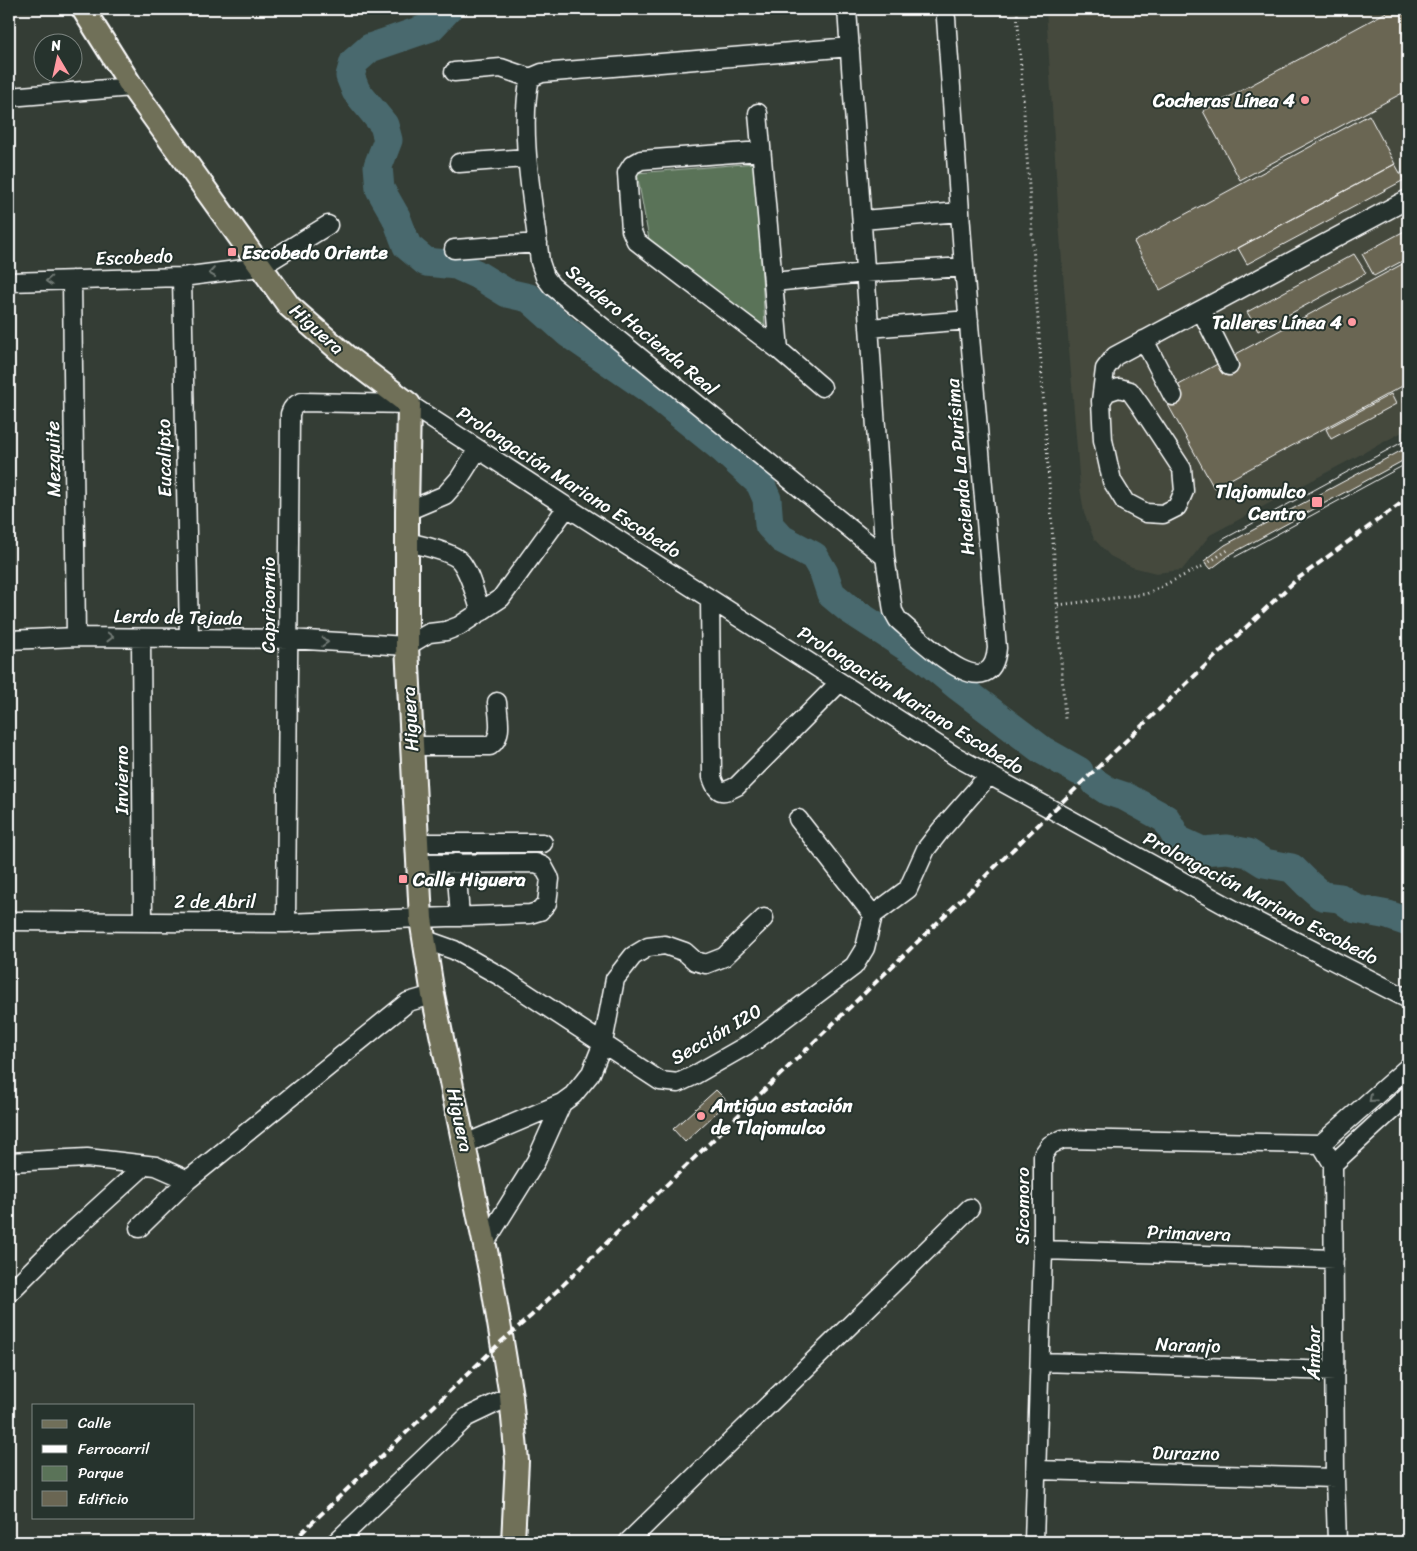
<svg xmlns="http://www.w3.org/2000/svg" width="1417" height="1551" viewBox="0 0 1417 1551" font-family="Sriracha,sans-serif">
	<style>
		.built { fill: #44493e }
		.green { fill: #5a7358; stroke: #acb9ac }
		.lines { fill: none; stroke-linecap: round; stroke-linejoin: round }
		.river { stroke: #48696e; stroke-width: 29 }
		.building { fill: #6a6653; stroke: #fff }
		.minor-casing { stroke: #fff; stroke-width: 21 }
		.major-casing { stroke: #fff; stroke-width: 26 }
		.path { stroke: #fff; stroke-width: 3; stroke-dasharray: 1 4; stroke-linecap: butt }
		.minor { stroke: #26332d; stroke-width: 18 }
		.major { stroke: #706f59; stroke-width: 22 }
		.tram { stroke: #fff; stroke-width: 1 }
		.rail { stroke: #fff; stroke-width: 4; stroke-dasharray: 8 4; stroke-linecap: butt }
		.oneway { stroke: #727a76 }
		.poi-dot { fill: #ff9aa2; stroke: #26332d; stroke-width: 2 }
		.labels { text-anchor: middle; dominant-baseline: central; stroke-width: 4; stroke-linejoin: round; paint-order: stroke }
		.poi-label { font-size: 19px; font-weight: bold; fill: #fff; stroke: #26332d; text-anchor: end }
		.street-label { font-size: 19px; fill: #fff; stroke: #26332d }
	</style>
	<rect width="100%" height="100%" fill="#343d35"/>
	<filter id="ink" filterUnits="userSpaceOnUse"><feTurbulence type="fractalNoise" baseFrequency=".02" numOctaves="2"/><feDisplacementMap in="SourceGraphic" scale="10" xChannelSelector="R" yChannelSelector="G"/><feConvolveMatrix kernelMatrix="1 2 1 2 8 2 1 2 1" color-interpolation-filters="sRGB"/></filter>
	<g filter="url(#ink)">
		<path class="built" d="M1046,9H1408V429L1210,535L1182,570L1156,573L1132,567L1110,556L1094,539L1084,513L1080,487L1059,223Z"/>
		<path class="green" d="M755,163L765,326L650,245L637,173Z"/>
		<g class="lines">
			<path class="river" d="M448,9L431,27L370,48L354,62L350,76L356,91L384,125L388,140L378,166L380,189L396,217L407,246L426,262L456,265L476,274L507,293L529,298L568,333L649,389L724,450L760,483L767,499L769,525L782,539L814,556L824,573L831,594L849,609L924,658L959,687L1042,750L1079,771
				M1096,783L1108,791L1126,797L1166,819L1178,840L1202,851L1227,849L1248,853L1264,863L1292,868L1308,884L1322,896L1340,898L1356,909L1388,915L1408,922"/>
		</g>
		<path class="building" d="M1392,9H1408V90L1240,180L1203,111Z
			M1369,115L1395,164L1160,290L1134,242Z
			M1395,164L1404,180L1247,264L1238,248Z
			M1408,229V258L1374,276L1362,254Z
			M1354,254L1366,273L1258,331L1247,312Z
			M1408,261V383L1214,488L1162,394Z
			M1391,394L1396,404L1331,439L1326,429Z
			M1408,395V410L1402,399Z
			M1408,447V458L1231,554L1211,569L1204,561L1225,545Z
			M716,1090L728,1102L685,1142L673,1129Z"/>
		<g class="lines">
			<defs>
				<path id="minor" d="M847,9L885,557L893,611L898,620C918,637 991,713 997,648L964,267L946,18
					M850,47L542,73L530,78C518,131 534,207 540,262L545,277L552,286L885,557
					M454,72L501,68L530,78
					M9,97L132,87
					M758,113L779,350
					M761,151L641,160L632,165L627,173L631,230L636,241L645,248L779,350L822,387
					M459,163L527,158
					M862,220L960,212
					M454,249L538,243
					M182,277L189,638
					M72,280L76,637
					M9,282L182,277L260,267L328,225
					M773,282L865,273L964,267
					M1201,310L1229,366
					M869,328L969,320
					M1144,340L1173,396
					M1101,401L1107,392L1119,388L1130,391L1140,405L1182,469L1184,491L1177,507L1163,514L1146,513L1125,502L1112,481L1103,440L1101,401L1105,369L1115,356L1408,199
					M407,511L445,495L459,479L478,449
					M407,542C419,545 454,552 461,562C471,575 475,596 481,612
					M710,599L712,777C717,794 722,794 737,786L840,682
					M141,638L143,922
					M9,640L76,637L289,639L407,646L429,633L446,631L459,626L501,598L567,507
					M412,746H490C504,736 498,717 497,702
					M798,819L873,915
					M416,843H543
					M456,863L460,917
					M9,921L286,923L530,914L540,911L547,903L550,879L543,866L536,863L417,864
					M286,923L290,414C292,407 295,404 302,402L409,404L567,507L955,756L1236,911L1408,999
					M423,939L454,950L500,976L660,1081L678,1083L693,1076L756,1040L854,966L865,948L873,915L908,889L926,849L940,831L989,775
					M465,1144L562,1103L573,1095L591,1073L603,1043L615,979L633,956L648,947L665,945L685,952L695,961L706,964L724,957L764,918
					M1321,1144L1333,1164L1335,1478L1337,1542
					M1321,1144L1408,1067
					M9,1162L87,1158L156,1166L188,1180
					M1333,1164L1408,1095
					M139,1228L188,1180L408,1002L433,995
					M485,1243L536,1161L562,1103
					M1043,1250L1334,1259
					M9,1293L57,1245L145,1165
					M1040,1362L1335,1371
					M1036,1470L1335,1478
					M336,1542L467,1417L511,1396
					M628,1542L970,1208
					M1034,1542L1043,1250V1155L1050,1145L1063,1139L1321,1144"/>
				<path id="major" d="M83,9L132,87L289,306L346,356L409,404L407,511V646L421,919L433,995L491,1275L511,1396L517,1461L513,1542"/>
			</defs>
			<use href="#minor" class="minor-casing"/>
			<use href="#major" class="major-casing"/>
			<path class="path" d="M1017,9L1065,719
				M1058,605L1146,594L1203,566L1228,550"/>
			<use href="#minor" class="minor"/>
			<use href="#major" class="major"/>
			<path class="tram" d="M1222,540L1408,439
				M1235,557L1408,463"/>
			<path class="rail" d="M292,1542L502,1341L531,1316L1094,771L1296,580L1408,498"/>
		</g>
		<defs><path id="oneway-chevron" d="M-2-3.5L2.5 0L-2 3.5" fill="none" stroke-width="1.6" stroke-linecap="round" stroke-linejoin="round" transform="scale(1.25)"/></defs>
		<g class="oneway">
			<use href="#oneway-chevron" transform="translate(212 273) rotate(172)"/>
			<use href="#oneway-chevron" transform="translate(49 281) rotate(178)"/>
			<use href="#oneway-chevron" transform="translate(110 637) rotate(1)"/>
			<use href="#oneway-chevron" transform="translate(325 642) rotate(3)"/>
			<use href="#oneway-chevron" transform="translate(1372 1099) rotate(138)"/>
		</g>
	</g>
	<g class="poi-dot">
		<circle cx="1305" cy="100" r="5"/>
		<rect x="227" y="247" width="10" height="10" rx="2.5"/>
		<circle cx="1352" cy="322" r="5"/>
		<rect x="1311" y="496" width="12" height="12" rx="2.5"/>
		<rect x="398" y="874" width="10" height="10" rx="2.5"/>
		<circle cx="701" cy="1116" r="5"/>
	</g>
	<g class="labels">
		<g class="poi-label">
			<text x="1295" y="100">Cocheras Línea 4</text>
			<text x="242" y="252" text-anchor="start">Escobedo Oriente</text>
			<text x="1342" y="322">Talleres Línea 4</text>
			<text x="1306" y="491">Tlajomulco<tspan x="1306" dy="22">Centro</tspan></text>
			<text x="413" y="879" text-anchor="start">Calle Higuera</text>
			<text x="711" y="1105" text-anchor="start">Antigua estación<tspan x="711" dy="22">de Tlajomulco</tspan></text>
		</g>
		<g class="street-label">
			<text transform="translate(134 257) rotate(-2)">Escobedo</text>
			<text transform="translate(317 329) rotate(42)">Higuera</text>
			<text transform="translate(642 330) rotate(40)">Sendero Hacienda Real</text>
			<text transform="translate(164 458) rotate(-91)">Eucalipto</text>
			<text transform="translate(53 459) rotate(-91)">Mezquite</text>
			<text transform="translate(960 467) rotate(-95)">Hacienda La Purísima</text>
			<text transform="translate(569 482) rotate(33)">Prolongación Mariano Escobedo</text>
			<text transform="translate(268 605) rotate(-90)">Capricornio</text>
			<text transform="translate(178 617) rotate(1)">Lerdo de Tejada</text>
			<text transform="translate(911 700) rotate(32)">Prolongación Mariano Escobedo</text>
			<text transform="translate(410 719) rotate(-93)">Higuera</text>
			<text transform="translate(121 780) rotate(-90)">Invierno</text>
			<text transform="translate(1261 898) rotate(28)">Prolongación Mariano Escobedo</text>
			<text x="215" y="901">2 de Abril</text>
			<text transform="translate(716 1034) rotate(-30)">Sección I20</text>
			<text transform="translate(460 1120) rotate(78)">Higuera</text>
			<text transform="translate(1022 1206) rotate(-90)">Sicomoro</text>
			<text transform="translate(1189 1233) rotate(2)">Primavera</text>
			<text transform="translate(1188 1345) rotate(2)">Naranjo</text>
			<text transform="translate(1313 1353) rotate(-90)">Ámbar</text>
			<text transform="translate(1186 1453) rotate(1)">Durazno</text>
		</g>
	</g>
	<rect width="1417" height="1551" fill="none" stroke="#26332d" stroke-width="30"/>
	<rect x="15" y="15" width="1387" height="1521" fill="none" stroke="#fff" stroke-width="2" filter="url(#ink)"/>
	<rect x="32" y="1404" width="162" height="115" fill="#26332d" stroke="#7d8581"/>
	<rect x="42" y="1420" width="25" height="8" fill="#706f59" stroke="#7d8581"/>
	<text x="78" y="1428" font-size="15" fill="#ffffff">Calle</text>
	<rect x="42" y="1445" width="25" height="8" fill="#ffffff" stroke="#7d8581"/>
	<text x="78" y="1454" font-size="15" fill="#ffffff">Ferrocarril</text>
	<rect x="42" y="1466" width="25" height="15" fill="#5a7358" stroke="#7d8581"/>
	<text x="78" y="1478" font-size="15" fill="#ffffff">Parque</text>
	<rect x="42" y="1491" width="25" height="15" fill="#6a6653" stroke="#7d8581"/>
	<text x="78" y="1504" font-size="15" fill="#ffffff">Edificio</text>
	<g transform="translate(58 58) rotate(351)"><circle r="24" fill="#26332d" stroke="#7d8581"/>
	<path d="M0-4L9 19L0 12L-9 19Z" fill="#ff9aa2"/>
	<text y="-8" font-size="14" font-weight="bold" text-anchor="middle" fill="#ffffff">N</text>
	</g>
</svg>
